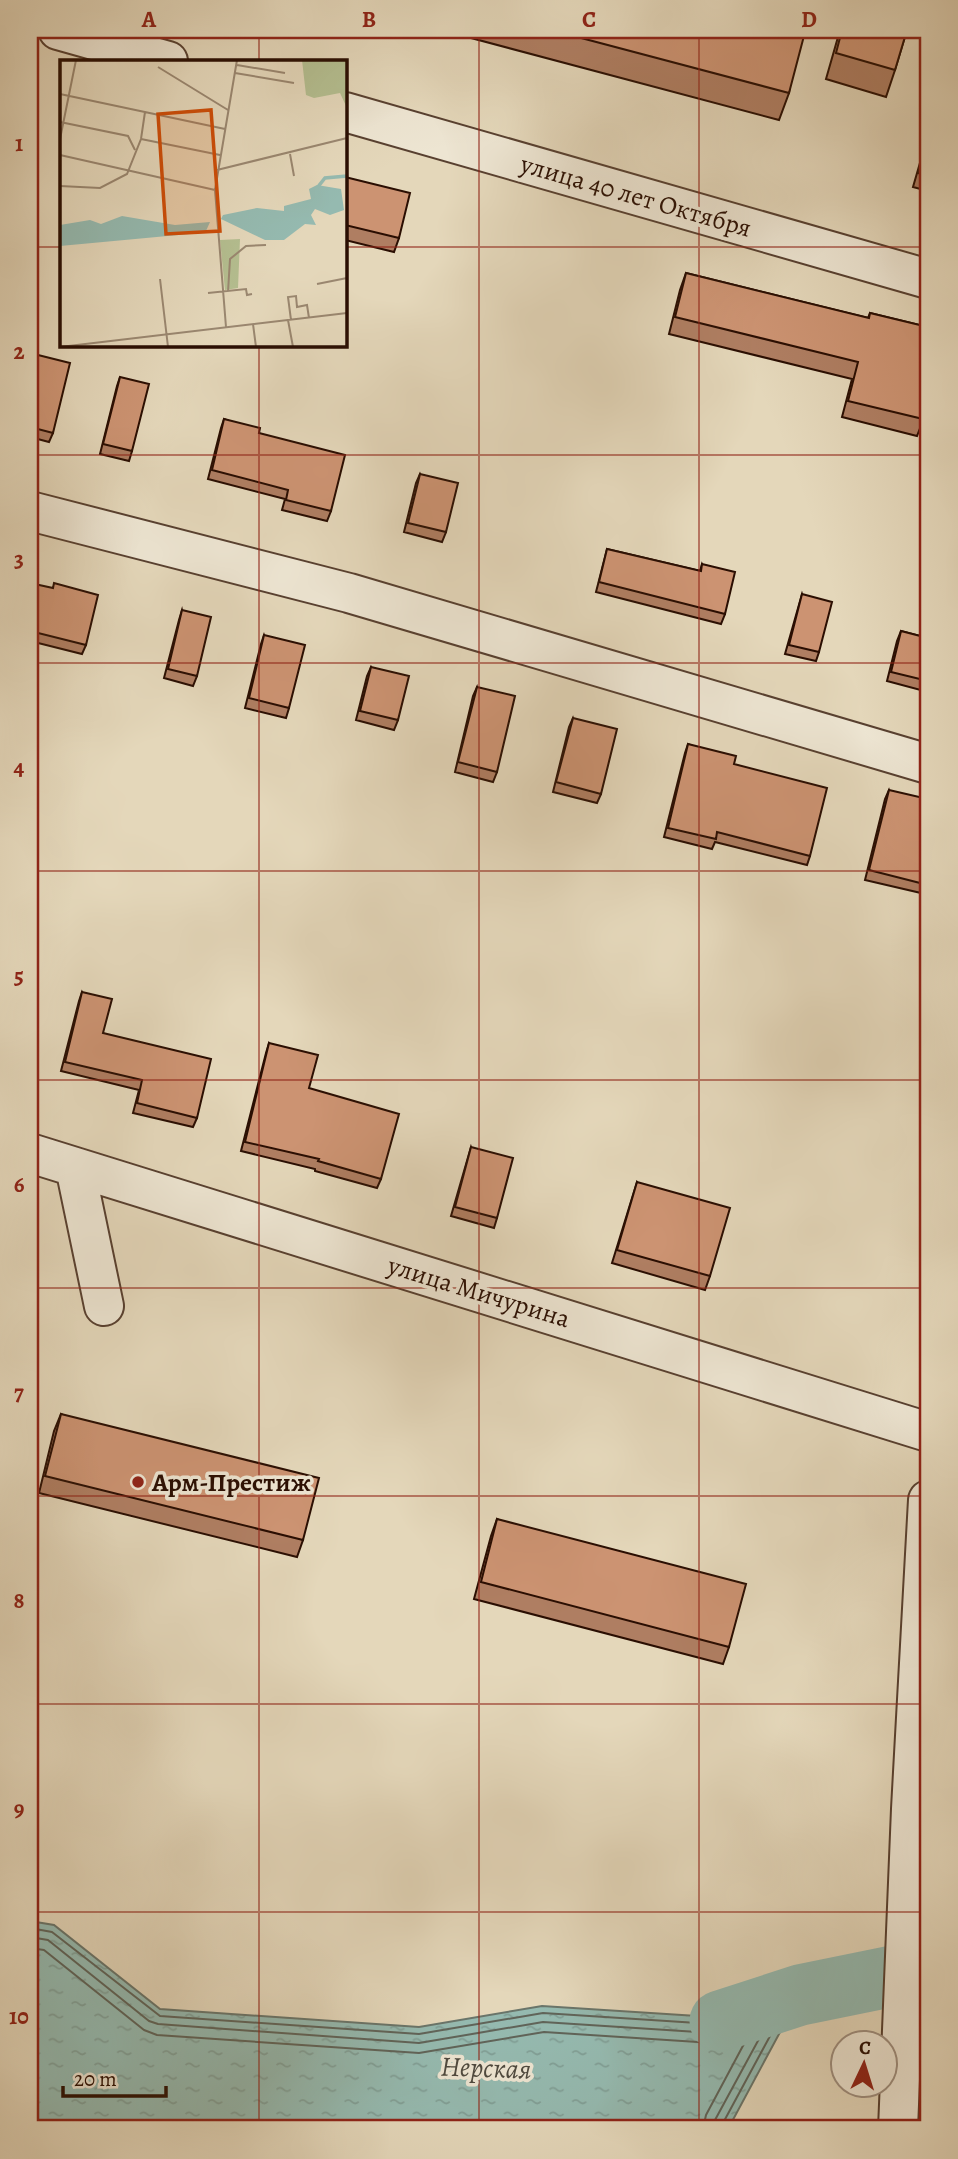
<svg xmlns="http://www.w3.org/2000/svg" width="958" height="2159" viewBox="0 0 958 2159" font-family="Alegreya,serif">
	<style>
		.water { fill: url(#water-ripples); stroke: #6a756a; stroke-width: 2 }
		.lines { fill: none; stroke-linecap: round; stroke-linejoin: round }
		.shore { stroke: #606459; stroke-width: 2 }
		.river { stroke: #95bab0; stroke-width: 61 }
		.minor-casing { stroke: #584030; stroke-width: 42 }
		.minor { stroke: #ede5d2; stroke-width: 38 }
		.wall { fill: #af7e62; stroke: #2a0e02; stroke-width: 2 }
		.building { fill: #cc9372; stroke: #2a0e02; stroke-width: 2 }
		.grid { fill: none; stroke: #8f2418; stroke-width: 2; stroke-opacity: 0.55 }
		.poi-dot { fill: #8f2418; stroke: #ede5d2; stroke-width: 2.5 }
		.labels { text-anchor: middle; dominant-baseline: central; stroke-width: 7; stroke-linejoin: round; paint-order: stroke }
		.street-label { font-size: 26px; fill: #2a0e02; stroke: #ede5d2 }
		.poi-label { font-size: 26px; font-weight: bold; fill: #2a0e02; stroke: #ede5d2; text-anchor: start }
		.water-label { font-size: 28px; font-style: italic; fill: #4f4a3f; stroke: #ede5d2 }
		.inset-river { fill: none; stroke: #95bab0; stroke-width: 3.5 }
		.inset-road { fill: none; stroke: #9a8770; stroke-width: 2 }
		.view { fill: #cc4e0a; fill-opacity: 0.15; stroke: #cc4e0a; stroke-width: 3.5 }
		.inset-edge { fill: none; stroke: #2a0e02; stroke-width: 3.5 }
		.neatline { fill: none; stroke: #8f2418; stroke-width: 2.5 }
		.grid-label { font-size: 23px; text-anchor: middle; font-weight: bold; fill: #8f2418 }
	</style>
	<defs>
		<pattern id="water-ripples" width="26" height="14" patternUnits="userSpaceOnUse" patternTransform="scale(1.75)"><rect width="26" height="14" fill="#95bab0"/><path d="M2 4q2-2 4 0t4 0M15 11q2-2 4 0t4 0" fill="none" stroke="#819f96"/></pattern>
	</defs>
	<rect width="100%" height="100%" fill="#e4d7ba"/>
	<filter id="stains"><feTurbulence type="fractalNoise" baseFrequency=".00286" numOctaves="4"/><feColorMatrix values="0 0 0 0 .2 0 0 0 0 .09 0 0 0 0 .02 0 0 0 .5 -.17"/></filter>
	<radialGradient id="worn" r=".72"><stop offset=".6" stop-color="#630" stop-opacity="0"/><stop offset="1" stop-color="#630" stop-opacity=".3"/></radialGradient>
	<path class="water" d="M30,1921L54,1925L160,2009L419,2027L542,2006L713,2017L800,1995L728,2129H30Z"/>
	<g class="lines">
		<path class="shore" d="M30,1928L52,1932L160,2016L419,2034L543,2013L713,2024L781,2008L783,2012L723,2123L722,2129
			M30,1937L48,1940L149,2021L158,2024L419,2043L543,2022L713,2033L764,2021L766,2026L715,2120L714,2129
			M30,1948L44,1950L144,2030L157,2035L419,2053L544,2032L713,2043L744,2037L745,2042L706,2115L703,2129"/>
		<path class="river" d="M720,2021L800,1995L908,1973L928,1977"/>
		<defs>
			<path id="minor" d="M58,30L168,61
				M345,112L928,279
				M30,511L349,593L928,764
				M30,1153L928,1432
				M75,1167L104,1306
				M898,2129L911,1809L928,1500"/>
		</defs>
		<use href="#minor" class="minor-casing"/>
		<use href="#minor" class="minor"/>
	</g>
	<path class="wall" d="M441,30H798L789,93L779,120Z
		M840,30H907L895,70L886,97L826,79Z
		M928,135V191L913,187Z
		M345,177L399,238L394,252L345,240Z
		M686,273L868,318L870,313L928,327V419L924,418L917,436L842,417L852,379L669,334L680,290Z
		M30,353L53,433L49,442L30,437Z
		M120,377L132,451L129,461L100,454L117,386Z
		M224,419L259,433L331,511L327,521L282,510L285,499L208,479L221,428Z
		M420,474L446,532L442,542L404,532L416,483Z
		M607,549L700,571L702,564L725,614L721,624L596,592Z
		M30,583L86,645L82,654L30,641Z
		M802,594L819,652L816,661L785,654Z
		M182,610L197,676L193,686L164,678L179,620Z
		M901,631L928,638V692L887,681L897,641Z
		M264,635L289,708L286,718L245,708L261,644Z
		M371,667L398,720L394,730L356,720L367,676Z
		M477,687L497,772L493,782L455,772L473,696Z
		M573,718L601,794L597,803L553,792L569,727Z
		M688,744L734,764L810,856L807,865L715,842L712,849L664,837L685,753Z
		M889,790L924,884L921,893L865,880L885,799Z
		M82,992L103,1033L197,1118L193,1127L133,1113L139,1090L61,1071L79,1001Z
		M269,1043L309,1088L381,1179L377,1188L315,1171V1169L241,1151L266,1053Z
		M471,1147L497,1218L494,1228L451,1216Z
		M637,1182L710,1276L705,1290L612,1263Z
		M61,1414L303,1540L297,1557L39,1493L54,1431Z
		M497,1519L729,1647L723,1664L474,1599L491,1536Z"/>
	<path class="building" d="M551,30H798L805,32L789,93Z
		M842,30H907L895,70L836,53Z
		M928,138V176L918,173Z
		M345,177L410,193L399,238L345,225Z
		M686,273L869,318L870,313L928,327V402L923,419L848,401L858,362L675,317Z
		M30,353L70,363L53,433L30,427Z
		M120,377L149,384L132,451L103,444Z
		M224,419L260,428L259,433L345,455L331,511L286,500L288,490L212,470Z
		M420,474L458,483L446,532L408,523Z
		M607,549L701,571L702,564L735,572L725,614L599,582Z
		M30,583L53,588L54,583L98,595L86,645L30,631Z
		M802,594L832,602L819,652L789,645Z
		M182,610L211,617L197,676L168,669Z
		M901,631L928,638V681L891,672Z
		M264,635L305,645L289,708L249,698Z
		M371,667L409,676L398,720L360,711Z
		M477,687L515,696L497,772L458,762Z
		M573,718L617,729L601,794L556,782Z
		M688,744L736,756L734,764L827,788L810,856L717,832L716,839L668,828Z
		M889,790L928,799V867L924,884L869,870Z
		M82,992L112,999L103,1033L211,1059L197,1118L137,1103L142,1080L65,1062Z
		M269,1043L318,1055L309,1088L399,1114L381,1179L318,1161L319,1159L245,1142Z
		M471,1147L513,1158L497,1218L455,1207Z
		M637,1182L730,1208L710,1276L617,1250Z
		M61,1414L319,1478L303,1540L45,1476Z
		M497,1519L746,1584L729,1647L481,1582Z"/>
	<path class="grid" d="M259,30V61M479,30V2129M699,30V2129M30,247H61M345,247H928M259,345V2129M30,455H928M30,663H928M30,871H928M30,1080H928M30,1288H928M30,1496H928M30,1704H928M30,1912H928"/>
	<circle class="poi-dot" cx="138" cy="1482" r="7"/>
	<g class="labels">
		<g class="street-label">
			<text transform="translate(636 196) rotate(16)">улица 40 лет Октября</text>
			<text transform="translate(479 1292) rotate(17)">улица Мичурина</text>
		</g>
		<g class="poi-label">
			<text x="152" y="1482">Арм-Престиж</text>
		</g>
		<g class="water-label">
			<text transform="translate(486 2068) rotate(2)">Нерская</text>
		</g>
	</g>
	<g transform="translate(60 60)">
		<rect width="287" height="287" fill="#e4d7ba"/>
		<path d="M180,179L178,228L165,230L160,180Z" fill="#b4be90"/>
		<path d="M242,0H287V48L280,33L254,38L246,35Z" fill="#b4be90"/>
		<path d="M257,125L281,129L284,150L270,155L255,149L251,155L256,165L245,164L224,180H205L161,159L163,155L197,148L224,151V146L251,139L249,129ZM62,156L115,165L150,162L146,171L129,174L0,186V165L30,160L41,164Z" fill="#95bab0"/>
		<path class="inset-river" d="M257,128L265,118L287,116"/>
		<path class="inset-road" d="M177,5L225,13M98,7L168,50M175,13L234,23M0,34L165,69M0,62L68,76L75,90M0,79L16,0M81,79L160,95M230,94L234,116M0,95L155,130M157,110L287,78M0,126L40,128L67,114L81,79L85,52M100,219L108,287M257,224L287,218M168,232L170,199L186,186L206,185M148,233L186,229L187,235L192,234M228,260L233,287M231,260L228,237L236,236L237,247L247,245L249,258M193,264L196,287M166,267L155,130L177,0M0,287L287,253"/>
		<path class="view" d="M151,50L160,171L106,174L98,54Z"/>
		<rect width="287" height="287" class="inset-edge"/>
	</g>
	<rect width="958" height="2159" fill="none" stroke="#e4d7ba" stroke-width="77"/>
	<g transform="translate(864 2064) rotate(4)"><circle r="33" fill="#ede5d2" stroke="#9f8f7f" stroke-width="2"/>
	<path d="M0-5L12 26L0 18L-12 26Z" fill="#8f2418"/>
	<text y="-10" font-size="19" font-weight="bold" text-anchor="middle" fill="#2a0e02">С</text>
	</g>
	<path d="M63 2086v10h103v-10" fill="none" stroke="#2a0e02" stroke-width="3.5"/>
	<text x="74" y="2086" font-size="21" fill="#2a0e02" stroke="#ede5d2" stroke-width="5" paint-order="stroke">20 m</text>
	<rect x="38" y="38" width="882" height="2082" class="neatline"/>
	<g class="grid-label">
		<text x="149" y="27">A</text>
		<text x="369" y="27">B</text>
		<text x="589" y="27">C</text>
		<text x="809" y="27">D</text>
		<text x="19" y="151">1</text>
		<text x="19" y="359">2</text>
		<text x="19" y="567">3</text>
		<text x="19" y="775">4</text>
		<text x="19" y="983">5</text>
		<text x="19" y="1192">6</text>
		<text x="19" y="1400">7</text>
		<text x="19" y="1608">8</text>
		<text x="19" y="1816">9</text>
		<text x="19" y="2024">10</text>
	</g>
	<rect width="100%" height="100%" filter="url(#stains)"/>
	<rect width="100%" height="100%" fill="url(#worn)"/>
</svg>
